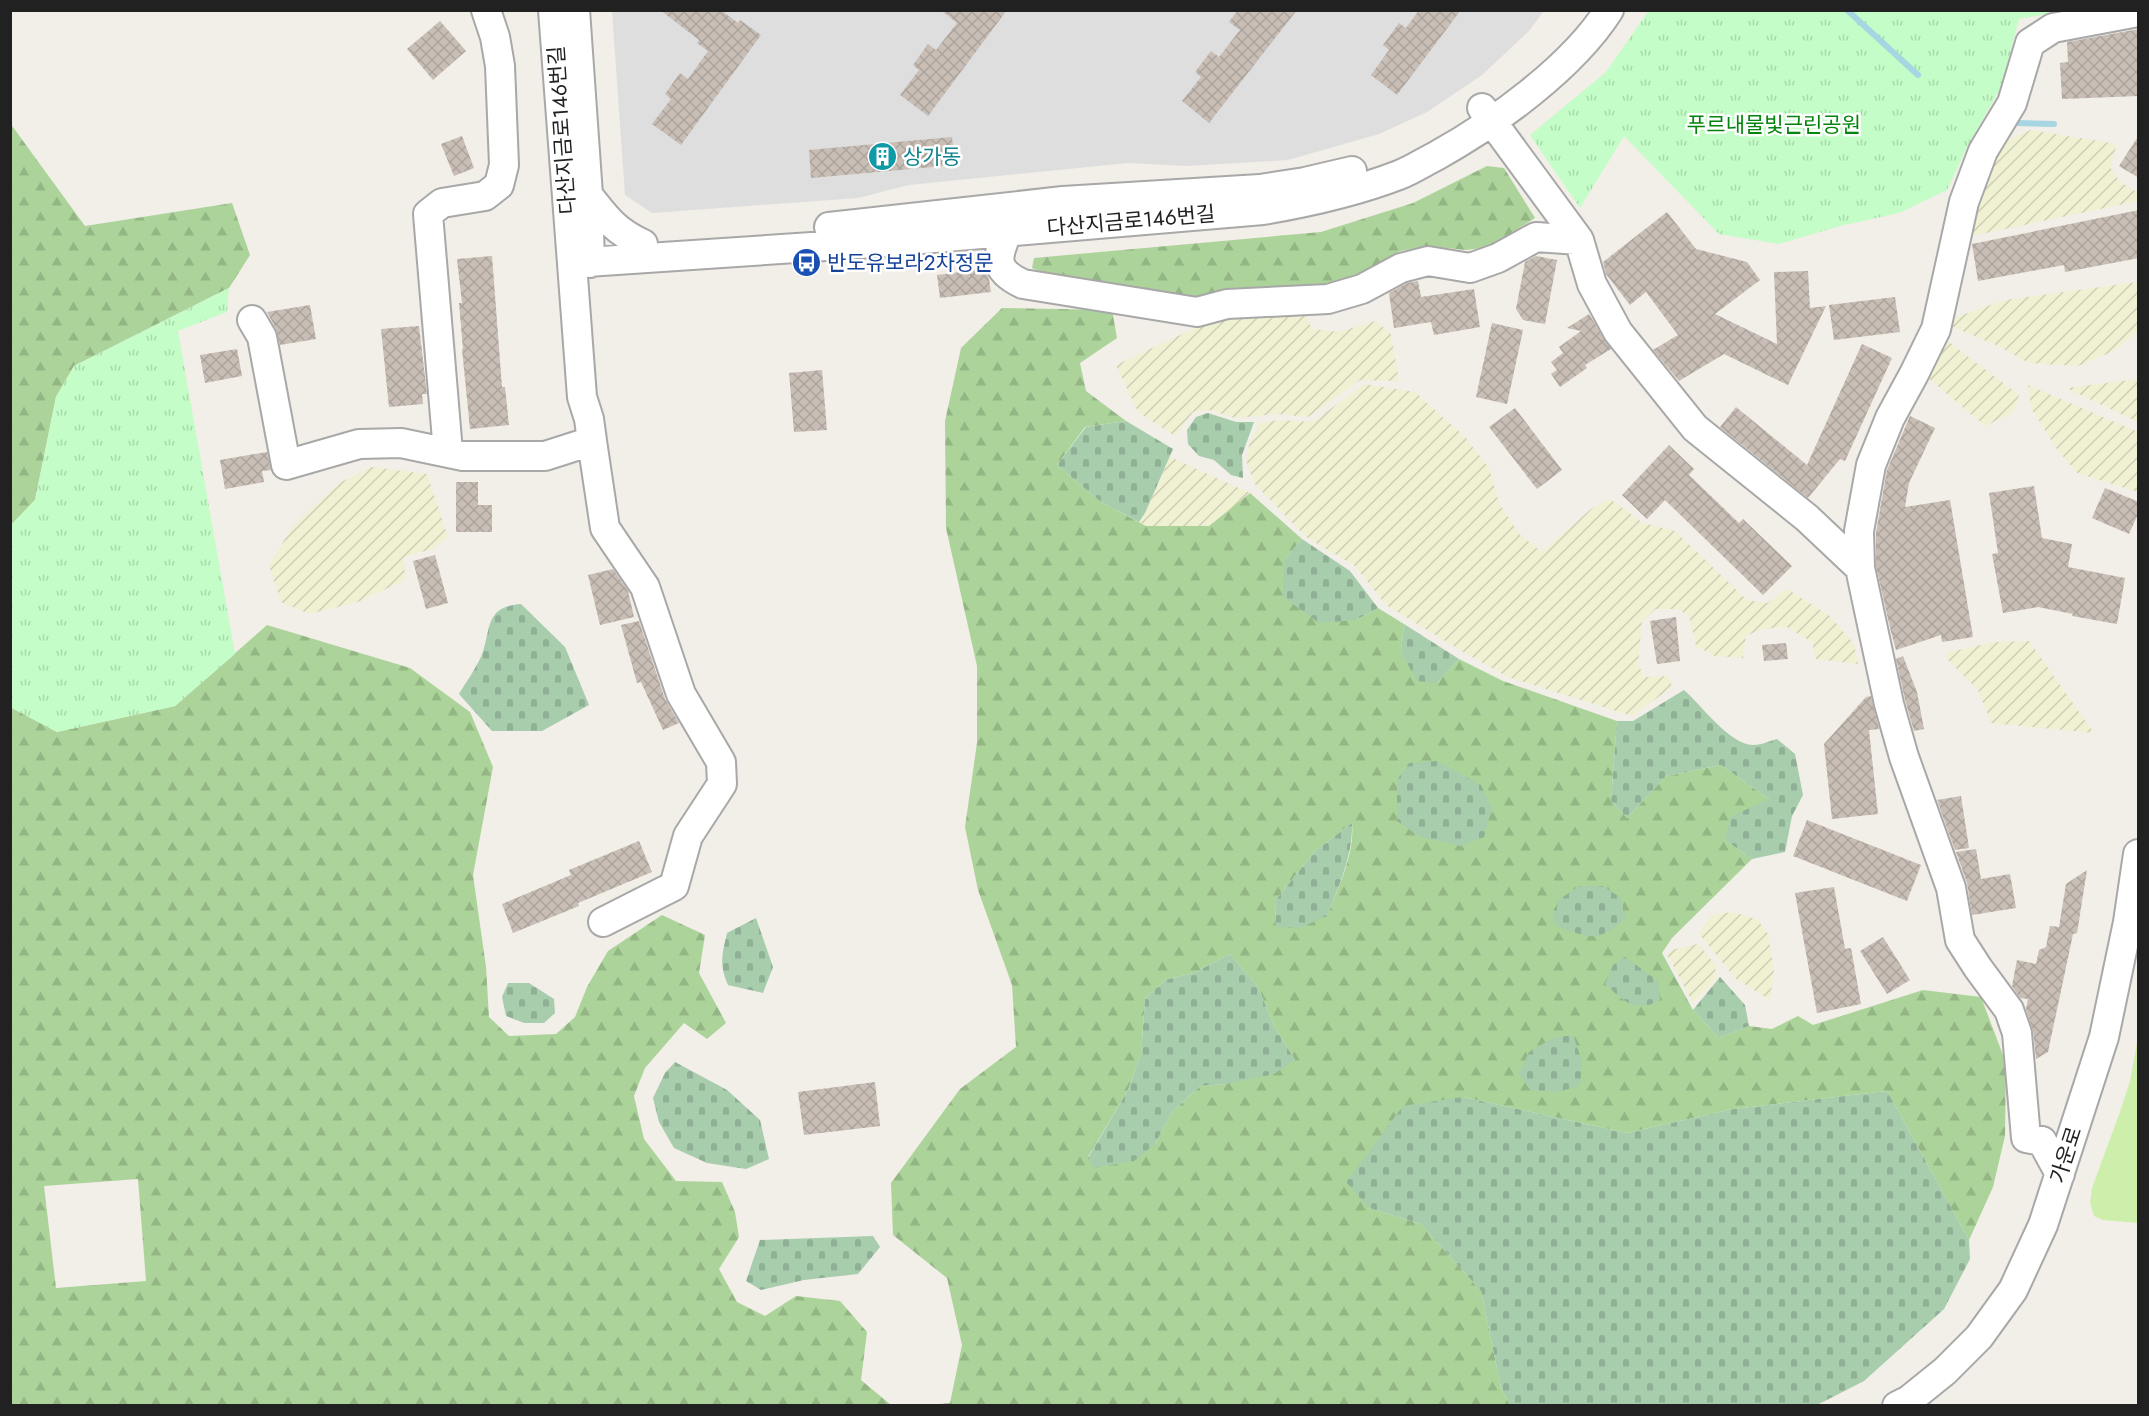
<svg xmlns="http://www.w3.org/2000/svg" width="2149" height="1416" viewBox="0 0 2149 1416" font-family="Jost,'Noto Sans KR',sans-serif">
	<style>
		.residential { fill: #dfdede }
		.farmland { fill: url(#farmland-furrows) }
		.grass { fill: #ceefab }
		.forest { fill: url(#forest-firs); fill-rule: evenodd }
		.cemetery { fill: url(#cemetery-stones) }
		.park { fill: url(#park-tufts) }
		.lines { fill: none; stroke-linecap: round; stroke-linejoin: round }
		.stream { stroke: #a6d6e2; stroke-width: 6 }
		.building { fill: url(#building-cross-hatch) }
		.minor-casing { stroke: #a8a8a8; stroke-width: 32 }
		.minor { stroke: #fff; stroke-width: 28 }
		.labels { text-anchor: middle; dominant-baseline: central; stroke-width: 5; stroke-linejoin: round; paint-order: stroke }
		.park-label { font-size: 21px; fill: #05850d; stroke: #fff }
		.street-label { font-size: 21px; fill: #212121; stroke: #fff }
		.culture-label { font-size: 21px; fill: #0d838f; stroke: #fff; text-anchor: start }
		.transit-label { font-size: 21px; fill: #164399; stroke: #fff; text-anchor: start }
	</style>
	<defs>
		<pattern id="farmland-furrows" width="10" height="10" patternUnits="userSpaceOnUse" patternTransform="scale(1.5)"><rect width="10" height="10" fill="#f0f1d2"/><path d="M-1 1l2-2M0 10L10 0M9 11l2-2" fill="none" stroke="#ceceb4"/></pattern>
		<pattern id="forest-firs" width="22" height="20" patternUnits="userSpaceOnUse" patternTransform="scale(1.5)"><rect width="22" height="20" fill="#acd49a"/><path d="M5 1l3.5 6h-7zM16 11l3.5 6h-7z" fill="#94b684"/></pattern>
		<pattern id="cemetery-stones" width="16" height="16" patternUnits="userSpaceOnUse" patternTransform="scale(1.5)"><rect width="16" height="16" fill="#a7cdac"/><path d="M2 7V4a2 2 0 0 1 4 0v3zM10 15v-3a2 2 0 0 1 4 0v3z" fill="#8fb094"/></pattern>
		<pattern id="park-tufts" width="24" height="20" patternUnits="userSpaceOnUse" patternTransform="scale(1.5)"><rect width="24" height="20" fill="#c4fdc7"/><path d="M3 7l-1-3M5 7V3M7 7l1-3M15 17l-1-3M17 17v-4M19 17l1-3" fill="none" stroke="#a8d9ab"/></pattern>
		<pattern id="building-cross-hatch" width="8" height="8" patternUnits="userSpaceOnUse" patternTransform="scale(1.5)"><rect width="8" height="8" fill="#c8beb6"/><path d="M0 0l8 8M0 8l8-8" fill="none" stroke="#aca39c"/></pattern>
	</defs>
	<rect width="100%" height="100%" fill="#f2eee8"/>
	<path class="residential" d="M612,11H1544L1529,31L1482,75L1427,112L1379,134L1288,160L1186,166L1128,163L909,185L858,198L652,213L625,195Z"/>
	<path class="farmland" d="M2031,130L2117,144L2110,167L2119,181L2138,193V201L1967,237L1984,180L2007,140Z
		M2138,282V330L2116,350L2078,366L2029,363L1998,346L1951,326L1945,321L2005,300Z
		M1302,309L1312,329L1339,332L1376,321L1391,334L1399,381L1360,380L1308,417L1278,414L1235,418L1210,410L1193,412L1175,436L1138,412L1116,365L1223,315Z
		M1941,336L2019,395L2013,412L1985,426L1927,377Z
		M2138,379V422L2066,388Z
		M1364,384L1415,392L1466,438L1489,468L1499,503L1520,535L1542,552L1591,509L1610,499L1643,523L1675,531L1747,600L1767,603L1787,589L1830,616L1854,644L1858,664L1816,659L1812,642L1787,627L1761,629L1746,636L1743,658L1715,656L1696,646L1689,616L1678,609H1656L1642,621L1638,665L1645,677L1669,676L1672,687L1632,716L1508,677L1465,653L1386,605L1355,566L1306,537L1254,483L1246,460L1250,441L1260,423L1279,420L1313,422Z
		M2028,385L2138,432V492L2077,473L2056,448L2031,408Z
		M1170,457L1250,493L1209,526H1146L1139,522L1145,513Z
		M371,467L427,474L448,537L432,549L404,557L405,580L358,602L309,614L281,602L269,566L292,527L339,483Z
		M2029,641L2094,733L1991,723L1978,690L1948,660L1946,653L1994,642Z
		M1732,912L1757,919L1768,934L1774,971L1770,1000L1736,979L1699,934L1711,915Z
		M1698,944L1715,964L1716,978L1693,1003L1667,954L1675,949Z"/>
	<path class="grass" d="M2138,1037V1223L2103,1220L2094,1216L2090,1203L2092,1188L2121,1109L2130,1081Z"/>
	<path class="forest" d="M10,123L85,226L232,203L250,255L229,288L74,366L56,397L35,500L11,525Z
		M1487,166L1504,168L1535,218L1489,247L1466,250L1427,246L1400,251L1355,276L1324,291L1198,306L1055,278L1032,268L1034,258L1321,232L1413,203Z
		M1002,308L1112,310L1117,338L1080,363L1086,391L1126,421L1085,427L1057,465L1101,502L1146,526H1209L1250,493L1302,539L1285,559L1356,620L1378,608L1404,624L1401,652L1437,683L1459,659L1503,681L1617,721L1611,801L1627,818L1666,776L1721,765L1769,799L1725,840L1752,859L1672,938L1662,953L1693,1010L1719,1038L1749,1026L1772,1029L1798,1016L1813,1025L1923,990L1981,997L2006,1063L2005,1136L1993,1187L1969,1240L1887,1091L1733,1109L1627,1133L1463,1097L1369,1208L1421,1224L1481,1291L1501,1388L1510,1405H928L950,1403L962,1345L947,1278L893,1235L891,1183L960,1089L1016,1047L1012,985L978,890L965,827L977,743V666L946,528L945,421L961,348ZM1352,823C1355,854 1338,888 1327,916L1276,927L1275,901L1315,851ZM1230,954L1258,987L1275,1028L1295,1060L1227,1084L1200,1086L1172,1112L1155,1144L1088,1157L1128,1090L1141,1054L1145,999L1165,980L1194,973Z
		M267,625L410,668L470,712L493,767L473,875L486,967L489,1017L509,1036L556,1034L575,1017L587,987L608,951L662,915L705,935L699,973L726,1023L707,1039L684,1023L645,1068L634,1096L644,1139L676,1181L722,1182L735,1212L739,1237L719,1269L737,1302L765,1316L796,1296L840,1301L867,1332L861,1380L891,1405H11L10,707L57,732L175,706ZM138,1179L146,1281L56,1288L44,1186Z"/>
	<path class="cemetery" d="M1208,413L1236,422H1254L1242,455L1243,478L1231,475L1214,460L1199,456L1188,444L1187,430L1196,417Z
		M1126,421L1173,449L1145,513L1139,522L1101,502L1057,465L1086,427Z
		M1302,539L1350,571L1378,608L1356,620L1319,623L1282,596L1285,559Z
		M521,604L565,647L589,705L542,731H492L459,694C466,682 475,670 481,657C492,630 483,607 521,604Z
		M1404,624L1459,659L1437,683L1417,681L1401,652Z
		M1684,690C1701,705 1731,746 1754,745C1761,745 1770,741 1777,739L1795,754L1803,795L1792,816L1785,852L1752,859L1725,840L1730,817L1769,799L1721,765L1666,776L1627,818L1611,801L1617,721H1633Z
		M1437,761L1481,785L1492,808L1484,837L1461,846L1420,837L1397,821V780L1409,763Z
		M1352,823C1353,855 1339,886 1327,916L1300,928L1276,927L1275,901L1315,851Z
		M1579,886H1603L1621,898L1626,918C1597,944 1590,938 1556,926L1552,916L1560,899Z
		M756,918L773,967L763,993L728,985C719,964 722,955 727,933Z
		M1230,954L1258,987L1275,1028L1295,1060L1274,1074L1227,1084L1200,1086L1172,1112L1155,1144L1134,1161L1093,1168L1088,1158L1128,1090L1141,1054L1145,999L1165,980L1194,973Z
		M1625,957L1658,981L1660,1000C1636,1014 1624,1001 1605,984L1613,965Z
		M1720,977L1745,1005L1749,1026L1719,1038L1693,1010Z
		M508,983H529L554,999L555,1013L544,1023H524L506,1016L502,997Z
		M1573,1035L1582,1061L1580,1086L1557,1092L1530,1090L1519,1074L1529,1052L1553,1038Z
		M675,1062L727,1090L760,1120L769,1159L746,1169L707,1163L674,1148L659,1122L653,1098L665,1073Z
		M1887,1091L1969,1240L1970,1259L1944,1309L1864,1381L1817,1405H1510L1501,1388L1481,1291L1421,1224L1369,1208L1346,1182L1403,1106L1463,1097L1627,1133L1733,1109Z
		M873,1236L880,1247L858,1274L804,1280L761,1290L746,1281L760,1240Z"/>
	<path class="park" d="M1649,10H2064V11L2019,19L2001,87L1967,147L1947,190L1899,213L1840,226L1779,244L1719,234L1624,136L1580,208L1530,135L1606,72Z
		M229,288L227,312L178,331L235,654L175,706L57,732L10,707L11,525L35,500L56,397L74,366Z"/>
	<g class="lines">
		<path class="stream" d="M1847,10L1918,75
			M2018,123L2054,124"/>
	</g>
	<path class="building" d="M660,10H721L738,23L740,20L761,35L681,145L652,124L671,99L665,94L680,73L688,79L708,51L697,43L699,40Z
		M941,10H1007L928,116L900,95L919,70L913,65L928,44L936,50L957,23Z
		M1238,10H1297L1209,123L1182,101L1201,77L1195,72L1211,51L1219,57L1240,30L1229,22Z
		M1419,10H1461L1397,95L1371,75L1389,50L1383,45L1399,23L1406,28Z
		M440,21L466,51L433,80L407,49Z
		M2139,29V96L2062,99L2060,63L2068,62L2067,42Z
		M2139,135V178L2119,166Z
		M462,136L474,168L454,176L441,144Z
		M952,137L955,165L811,178L809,150Z
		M2139,210V258L2065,272L2064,265L1978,281L1972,244Z
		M1667,212L1696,249L1747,262L1760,280L1715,314L1777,344L1774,272L1808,271L1810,308L1826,306L1788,385L1724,354L1679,381L1653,350L1678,335L1646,292L1630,305L1606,274L1603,262Z
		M492,256L502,387H505L509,425L470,429L462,349H463L459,303H462L457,259Z
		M1536,256L1557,260L1545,324L1523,320L1516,309L1525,262Z
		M985,269L989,279L991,292L940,298L937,275Z
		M1418,281L1421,297L1474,289L1480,327L1434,335L1431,322L1394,328L1389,293L1407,283Z
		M1895,297L1900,332L1834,340L1829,305Z
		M310,305L316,339L280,345L276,329L267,312Z
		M1589,314L1611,349L1585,365L1587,368L1560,387L1551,374L1557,370L1551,362L1563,353L1559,347L1581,331L1567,328Z
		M1492,323L1523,330L1507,404L1476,397Z
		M419,326L427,394H422L423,404L389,407L381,329Z
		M1862,344L1892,358L1845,461L1840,459L1808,498L1720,427L1736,407L1807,465Z
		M237,349L242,376L205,383L200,355Z
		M822,370L827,430L794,432L789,373Z
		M1515,408L1562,470L1537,489L1489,427Z
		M1910,416L1935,428L1909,483L1905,507L1950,500L1973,637L1942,642L1941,635L1896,650L1891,632L1876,566V532L1887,470Z
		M1669,445L1694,469L1689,475L1739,523L1743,519L1792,566L1763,595L1665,500L1647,519L1622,495Z
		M267,452L271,470L262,471L264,482L225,489L220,460Z
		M456,482H478V505H492V532H456Z
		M2034,486L2042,538L2072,544L2068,567L2125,578L2117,624L2072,616L2073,614L2038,607L2003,613L1992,554L1998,553L1989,493Z
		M2105,488L2139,502V512L2129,534L2092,518Z
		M435,555L448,603L426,609L413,561Z
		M613,569L628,591L634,617L600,625L588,575Z
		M1676,617L1680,661L1657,664L1650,621Z
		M639,621L665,699L679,723L663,730L641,682L637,683L621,625Z
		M1786,643L1788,659L1764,661L1762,645Z
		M1903,656L1917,692L1924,729L1914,731L1905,700L1896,659Z
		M1871,696L1879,729L1869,730L1878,814L1832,819L1824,744L1866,697Z
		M1961,796L1969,848L1955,850L1937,800Z
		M1807,820L1921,865L1907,901L1793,856Z
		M639,841L652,872L578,903L579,906L513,933L502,904L571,875L569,870Z
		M1976,849L1981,879L2010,874L2016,908L1972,915L1967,883L1956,852Z
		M2087,870L2077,933L2073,934L2048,1052L2036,1059L2033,1031L2026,1009L2028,999L2020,998L2012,986L2017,960L2036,964L2039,950L2046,947L2050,926L2059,927L2066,884Z
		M1834,887L1845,949L1851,948L1861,1004L1817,1013L1795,893Z
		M1883,937L1910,980L1887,994L1860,951Z
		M875,1082L880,1126L804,1135L798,1092Z"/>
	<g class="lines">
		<defs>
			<path id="minor" d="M575,10L588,195L590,263
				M1482,108L1579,240
				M588,195C607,219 615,231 643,244
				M829,227L1063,201L1260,189L1305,182L1352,171
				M1008,231C996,258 993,270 1023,284L1197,312L1227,304L1328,299L1362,289L1401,268L1428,261L1470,268L1498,258L1536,237L1579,240L1592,284L1618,332L1695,428L1807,518L1860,568
				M572,263L887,242L1263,210C1310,202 1355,192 1399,175C1412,170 1424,162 1436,156C1495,123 1572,68 1609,10
				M252,320L262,337L286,465L359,444L401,443L463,456H545L592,441L589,419L582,397L553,10
				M592,441L605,528L645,587L681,694L721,762L722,784L688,836L674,886L603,922
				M448,452L428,214L442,203L485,196L499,185L504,165L500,66L495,37L486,10
				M2060,1174L2042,1141L2026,1138L2017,1033L2009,1010L1978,968L1960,940L1951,888L1904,757L1889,704L1860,568L1859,531L1871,465L1890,418L1914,374L1936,329L1964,202L1983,151L2012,103L2030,43L2053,28L2138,12
				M1897,1406L1909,1400L1945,1371L1979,1337L2013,1290L2043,1225L2104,1037L2128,922L2138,854"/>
		</defs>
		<use href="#minor" class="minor-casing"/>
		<use href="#minor" class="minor"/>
	</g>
	<defs>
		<symbol id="building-disc" viewBox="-11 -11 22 22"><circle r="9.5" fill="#0f9aa8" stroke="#fff"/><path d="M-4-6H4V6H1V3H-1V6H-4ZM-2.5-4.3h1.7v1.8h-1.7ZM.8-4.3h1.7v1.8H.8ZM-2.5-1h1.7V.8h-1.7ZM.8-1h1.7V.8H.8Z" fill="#fff"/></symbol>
		<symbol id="bus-disc" viewBox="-11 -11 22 22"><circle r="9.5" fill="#1a4fb4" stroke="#fff"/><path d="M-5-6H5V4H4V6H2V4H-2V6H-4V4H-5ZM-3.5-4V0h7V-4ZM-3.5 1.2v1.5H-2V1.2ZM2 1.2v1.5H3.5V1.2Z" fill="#fff"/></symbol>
	</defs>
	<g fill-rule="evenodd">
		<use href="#building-disc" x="866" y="140" width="33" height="33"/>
		<use href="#bus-disc" x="790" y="246" width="33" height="33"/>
	</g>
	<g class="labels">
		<g class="park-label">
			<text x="1774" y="125">푸르내물빛근린공원</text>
		</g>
		<g class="street-label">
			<text transform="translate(562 130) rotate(-94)">다산지금로146번길</text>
			<text transform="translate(1131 221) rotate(-5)">다산지금로146번길</text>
			<text transform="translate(2066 1155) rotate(-72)">가운로</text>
		</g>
		<g class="culture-label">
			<text x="903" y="157">상가동</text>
		</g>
		<g class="transit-label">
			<text x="827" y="263">반도유보라2차정문</text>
		</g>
	</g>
	<rect width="2149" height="1416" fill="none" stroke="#212121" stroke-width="24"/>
</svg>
